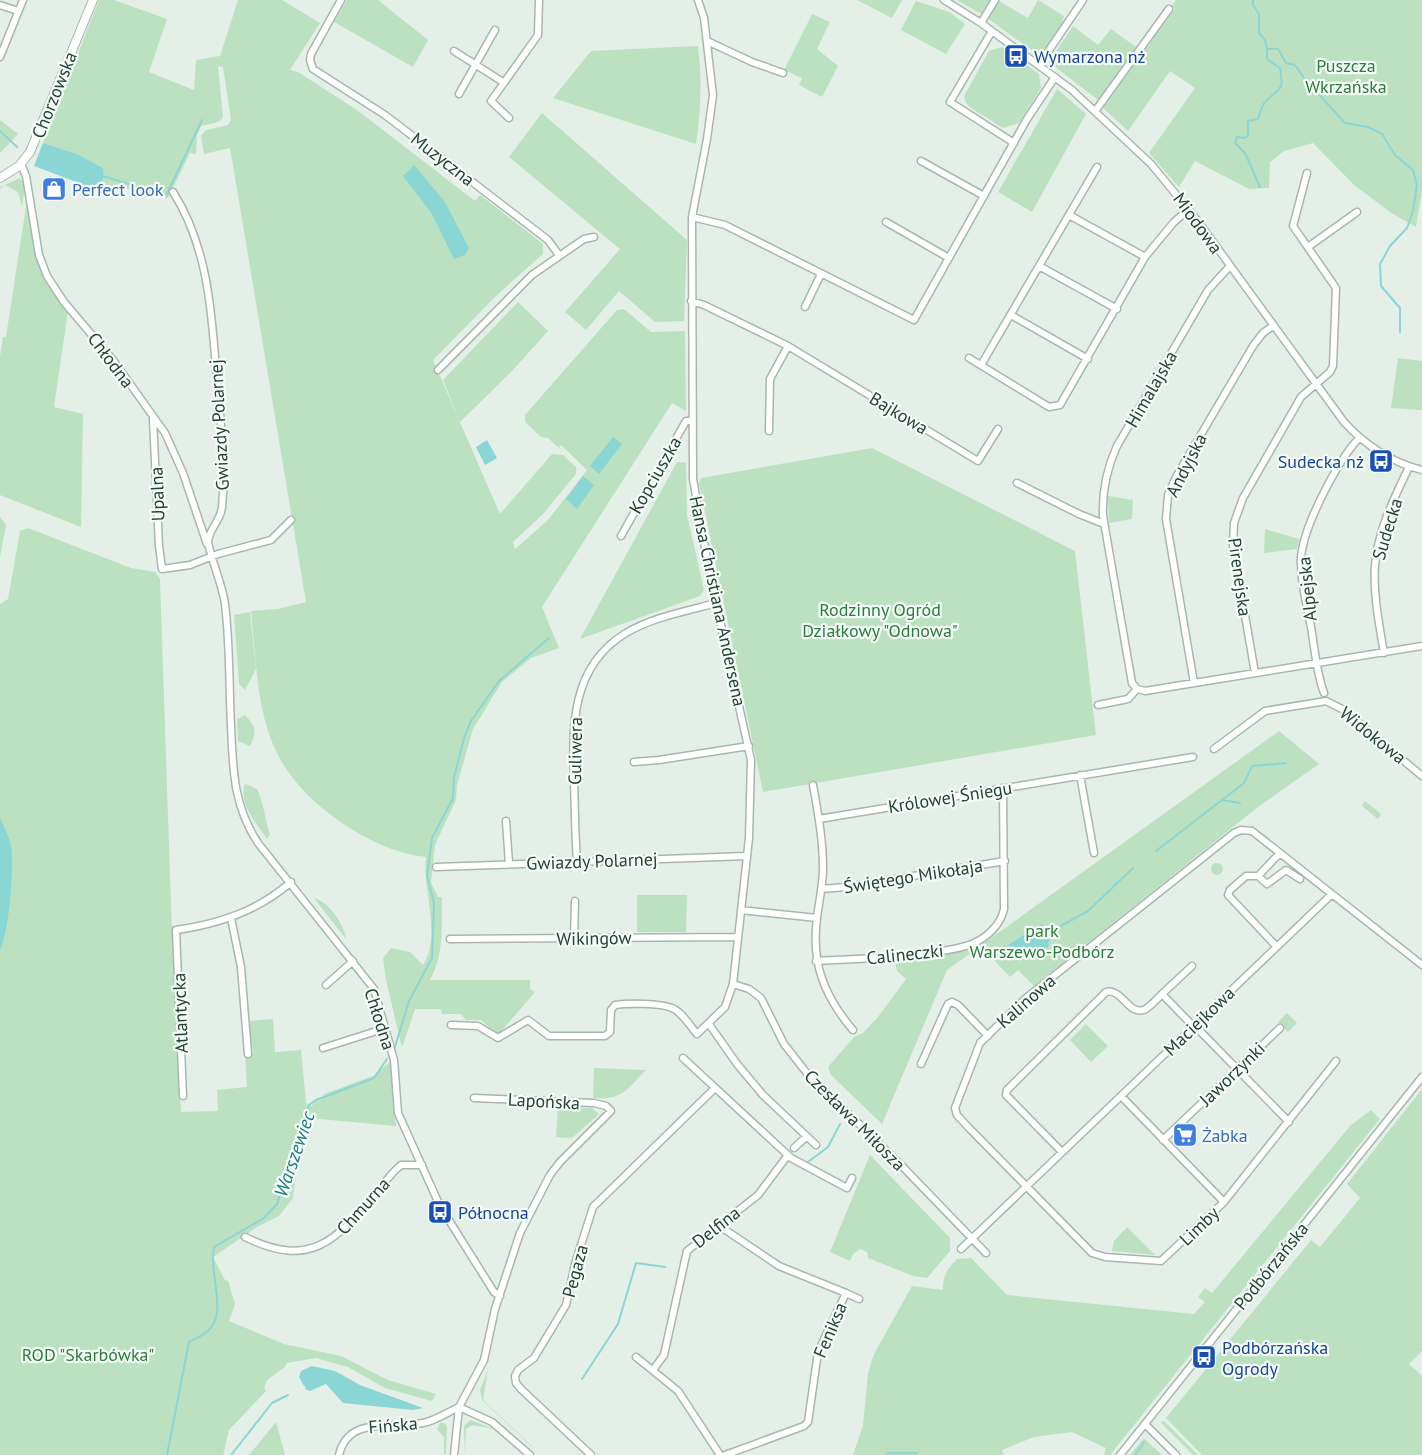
<svg xmlns="http://www.w3.org/2000/svg" width="1422" height="1455" viewBox="0 0 1422 1455" font-family="'PT Sans',sans-serif">
	<style>
		.green { fill: #bce1c0 }
		.water { fill: #8ad6d5 }
		.lines { fill: none; stroke-linecap: round; stroke-linejoin: round }
		.stream { stroke: #8ad6d5; stroke-width: 2 }
		.minor-casing { stroke: #a6b8ae; stroke-width: 9 }
		.tertiary-casing { stroke: #a6b8ae; stroke-width: 10 }
		.minor { stroke: #fff; stroke-width: 6 }
		.tertiary { stroke: #fff; stroke-width: 8 }
		.labels { text-anchor: middle; dominant-baseline: central; stroke-width: 4.5; stroke-linejoin: round; paint-order: stroke }
		.transit-label { font-size: 18px; fill: #164399; stroke: #f5fbf7; text-anchor: start }
		.park-label { font-size: 18px; fill: #297c3b; stroke: #f5fbf7 }
		.street-label { font-size: 18px; fill: #224234; stroke: #f5fbf7 }
		.shop-label { font-size: 18px; fill: #366cbe; stroke: #f5fbf7; text-anchor: start }
		.water-label { font-size: 19px; font-style: italic; fill: #187c7c; stroke: #f5fbf7 }
	</style>
	<rect width="100%" height="100%" fill="#e4efe8"/>
	<path class="green" d="M99,0H114L167,19L149,72L194,90L196,60L220,56L238,0H282L320,23L290,70L298,72L357,110L475,201L480,195L543,244V254L498,294L433,360L500,514L552,454L563,455L576,467V474L542,515L513,542L515,549L548,520L587,470L561,445L559,448L548,438L541,437L525,422V415L617,310L624,309L651,332L685,331L686,411L672,403L542,607L559,648L531,658L502,682L473,729L457,785L456,800L435,845L431,883L438,897H442C442,926 444,954 430,980H530V989L535,992L498,1035L481,1020H466L461,1014H442L441,1009H415L402,1048L386,980L383,958L391,948L410,952L423,965C442,936 422,889 426,857C394,853 369,841 342,823C257,765 260,705 251,611L278,609L306,602L230,148L204,154L201,136L206,130L228,125L231,120L223,67L218,66L223,117L219,122L201,126L197,135L196,154L190,153L168,198L115,186L108,195L95,189L101,185L77,154L43,143Z
		M347,0H378L428,40L413,67L334,22Z
		M857,0H902L892,18Z
		M957,0H992L983,15Z
		M1038,0L1064,16L1062,23L1040,56L987,18L999,1L1028,18Z
		M1176,0H1422V190L1416,227L1393,214L1354,185L1313,143L1284,151L1270,162L1269,188L1249,189L1195,161L1179,187L1149,153L1195,88L1170,71L1128,131L1103,108L1175,9L1172,6Z
		M916,1L949,12L965,24L946,54L901,30Z
		M812,14L830,22L817,49L838,66L822,97L799,85L802,78L784,70Z
		M1073,26L1098,45L1111,29L1136,47L1098,100L1049,62Z
		M698,46C702,80 701,110 696,144L553,98L591,51Z
		M1002,47L1039,74L1041,88L1019,123L1003,128L971,108L966,103L964,96L989,51Z
		M1057,89L1086,114L1032,212L998,192Z
		M542,113L687,240L684,321L655,322L619,291L586,330L565,312L620,249L509,157Z
		M0,120L18,134L0,153Z
		M20,178L25,186L22,207L18,192L5,185L0,189V187Z
		M27,200C35,248 36,271 68,311L54,407L83,414L81,527L0,495V356L3,337H6Z
		M518,302L548,331L512,371L460,422L443,380Z
		M1398,358L1422,361V410L1391,408Z
		M872,448L1075,551L1096,735L763,792L699,483L701,478Z
		M677,462L686,463L687,515L704,590L700,596L580,639Z
		M1108,496L1133,500L1132,519L1109,523Z
		M0,517L6,525L0,557Z
		M28,528L131,568L155,572L160,579L171,905L181,1112L218,1111L217,1090L247,1087L245,1054L253,1053L249,1021L273,1019L275,1052L301,1050L306,1103L312,1106L314,1102L321,1100L324,1094L373,1076L391,1061L396,1126L308,1118L302,1133L293,1198L279,1216L257,1227L213,1257L225,1280L228,1281L235,1304L229,1321L284,1344L341,1356L388,1380L436,1394L432,1401L385,1388L348,1367L316,1358L287,1363L285,1367L267,1380L264,1388L266,1391L229,1430L223,1455H0V604L8,599L20,531Z
		M1265,529L1299,539L1297,549L1264,553Z
		M250,612L256,669L245,690L239,684L234,615Z
		M245,715C256,727 257,732 250,746L238,741L237,719Z
		M1279,731L1319,764L1258,807L1034,986L1018,970L1010,977L980,946Z
		M245,784L257,789C264,804 265,819 270,835L267,839C257,824 238,803 245,784Z
		M1365,801L1381,814L1378,819L1362,806Z
		M1211 869a6 6 0 1 1 12 0a6 6 0 1 1-12 0Z
		M637,895H687L686,932H637Z
		M314,898C329,902 344,924 346,939Z
		M975,950L947,970L882,1124L831,1075L828,1067L854,1037L863,1033L878,1017L906,979L897,971L895,962Z
		M1287,1013L1297,1023L1288,1032L1278,1022Z
		M1086,1024L1108,1046L1091,1062L1070,1040Z
		M594,1068L646,1070C626,1090 623,1100 593,1098Z
		M1422,1089V1351L1409,1364L1422,1376V1455H1202L1166,1418L1311,1240L1320,1247L1360,1198L1347,1184Z
		M558,1107L592,1108L599,1114L572,1138L556,1137Z
		M1371,1110L1380,1119L1110,1455H1104L1106,1448L1072,1432L1034,1437L1002,1450L1004,1455H853L863,1426L868,1373L874,1354L912,1286L943,1290C943,1275 947,1269 957,1259L971,1258L1007,1295L1194,1314L1205,1302L1198,1297L1205,1288L1212,1293L1350,1126Z
		M870,1155L950,1238V1251L927,1278L913,1276L868,1258L867,1252L860,1249L853,1254L850,1261L830,1252Z
		M1127,1227L1155,1255L1112,1251L1114,1241Z
		M488,1370L483,1400L533,1447H532L482,1400L480,1390Z
		M470,1420L494,1429L472,1425L466,1429L465,1455L464,1426Z
		M1163,1421L1165,1422L1198,1455H1193L1161,1423Z
		M276,1422L285,1455H249Z
		M440,1423H444L447,1426L446,1454H444V1437L437,1429Z
		M1144,1438L1162,1455H1130Z"/>
	<path class="water" d="M43,143L77,154L103,168C104,178 103,183 95,189L34,166Z
		M414,165L445,202L469,248L465,255L454,259L432,214L403,176Z
		M613,437L622,444L599,474L590,466Z
		M487,440L497,458L485,465L476,447Z
		M583,476L594,485L577,509L566,499Z
		M0,818C5,829 12,842 12,854C13,877 9,931 0,950Z
		M1041,924L1050,935L1048,947L1026,953L995,949H1002Z
		M312,1366L335,1371L360,1385L423,1408L413,1410L343,1403L326,1384L310,1391L305,1389L306,1387L304,1386L299,1377L301,1371Z"/>
	<g class="lines">
		<path class="stream" d="M1253,0V5L1259,14V33L1265,40L1267,49H1278L1286,63L1295,65L1304,78L1345,123L1368,127L1382,134L1395,155L1413,170L1417,185L1413,211L1407,228L1390,246L1380,264L1381,286L1400,308V332
			M0,131L17,147
			M103,176L166,196L202,120
			M1260,187L1245,153L1235,143L1237,137L1245,138L1248,135V121L1258,119C1260,113 1262,105 1266,101C1281,86 1284,92 1280,68L1267,59V49
			M1222,800L1240,803
			M1156,851L1244,783L1252,766L1286,763
			M1048,933L1088,911L1133,868
			M395,1047L409,1001L432,958L434,903L427,876L432,838L453,798L454,777L465,735L471,721L499,681L549,638
			M808,1162L828,1147L840,1124
			M582,1379L618,1324L636,1263L665,1267
			M167,1455L189,1342C195,1339 204,1335 209,1330C228,1311 208,1272 214,1247L264,1218L277,1204L309,1105L316,1100L374,1078L387,1059
			M231,1455L272,1403L288,1395
			M886,1455L888,1453H917
			M1135,1455L1144,1442"/>
		<defs>
			<path id="minor" d="M341,0L311,54L310,60L313,69L385,115L548,240L559,255
				M944,0L981,23L1072,90L1151,164L1197,220L1344,422C1366,446 1390,462 1422,470
				M0,5L18,11
				M981,23L995,0
				M992,31L950,102L1014,143
				M707,41L752,62L783,73
				M454,51L503,82
				M0,57L23,0
				M1039,65L1083,0
				M459,94L495,30
				M1096,110L1169,9
				M509,118L491,101L538,35L539,0
				M921,161L984,196
				M21,164L26,176L39,255L47,276L64,302L113,360L165,433L183,473L207,544
				M173,192C209,248 212,317 217,382C221,423 226,466 222,507C221,521 209,528 208,542C212,563 222,583 225,604C230,644 229,686 231,726C233,769 233,805 258,843L374,989L394,1060L398,1113L440,1206L494,1292L500,1296
				M1069,215L1145,257
				M692,217L725,225L914,320L1027,119L1055,77
				M886,222L949,258
				M1308,247L1357,212
				M1039,266L1117,309
				M1230,266L1208,290L1117,446C1106,470 1102,491 1103,516L1132,683L1137,689L1145,691L1422,646
				M691,301L704,305L788,346L978,461L998,429
				M805,307L821,274
				M1011,315L1088,359
				M969,358L1049,407L1060,405L1145,257L1174,222L1189,209
				M981,365L1097,167
				M438,370L532,275L584,239L594,237
				M153,419L159,546L162,569L190,565L218,554L271,540L291,520
				M769,431L770,379L788,346
				M1017,483L1079,514L1104,524
				M621,536L686,421H693
				M1384,653C1379,624 1373,594 1375,565C1378,530 1394,498 1409,467
				M1255,673L1233,546L1234,523L1243,498L1301,397L1330,372L1333,366L1336,288L1293,226L1307,173
				M1194,683L1166,519L1168,495L1176,477L1253,346L1263,333L1273,326
				M1324,693C1317,674 1315,653 1312,633C1308,609 1300,582 1301,557C1304,525 1337,462 1359,438
				M1098,705L1128,699L1137,689
				M1214,749L1265,711L1326,701L1342,709L1422,776
				M634,762L659,760L749,746
				M1080,775L1094,853
				M813,785C818,813 823,840 823,868C823,885 819,901 817,918C811,963 824,996 853,1030
				M819,819L1193,757
				M506,821L509,864
				M577,861C575,835 575,808 574,782C572,726 571,666 626,633C653,617 687,611 716,603
				M436,867L747,856
				M1258,876L1267,884L1286,870L1300,879
				M821,889L846,887L1005,861
				M741,910L817,918
				M231,918L241,967L248,1054
				M574,938L575,901
				M450,939L738,937
				M1277,947L1228,895L1230,890L1246,876H1258L1280,853
				M816,961C856,959 895,958 934,952C947,950 960,949 972,944C986,938 1001,925 1004,909L1003,788
				M1192,966L1162,994L1194,1027
				M733,984L749,989L761,998L784,1044L806,1072L903,1167L986,1253
				M326,985L353,961
				M709,1024L737,1064L763,1095L816,1145
				M451,1025L478,1026L498,1038L528,1020L549,1036H605L610,1032L611,1010L615,1005C628,1003 660,1003 672,1008C682,1012 690,1026 697,1034L725,1007L733,984L749,838L751,760L710,576L693,479L692,217L707,139L713,95L704,18L698,0
				M1195,1026L1289,1122
				M323,1048L386,1028
				M683,1058L791,1158L847,1188L852,1178
				M1336,1061L1224,1202L1161,1261L1105,1257L1092,1253L969,1128L957,1115L955,1108L980,1043L1026,998L1234,833L1241,830L1252,831L1422,965
				M921,1064L948,1004L952,1002L958,1005L988,1036
				M183,1096L176,930C219,924 258,911 291,882
				M1121,1096L1224,1202
				M1163,1140L1280,1028
				M794,1148L806,1137
				M1062,1152L1006,1095L1007,1090L1106,992C1122,988 1128,1015 1144,1010C1150,1007 1157,999 1162,994
				M718,1225L779,1266L846,1293L818,1352L808,1422L804,1426L725,1455
				M245,1237C312,1270 337,1239 378,1191C385,1182 392,1172 401,1165H422
				M961,1249L1332,894
				M846,1293L859,1299
				M636,1357L678,1391L720,1455
				M653,1370L664,1355L687,1251L758,1195L788,1155
				M459,1407L492,1422L530,1455
				M1145,1424L1176,1455
				M339,1455C348,1415 393,1429 423,1423C435,1421 448,1412 459,1407
				M454,1455L459,1407L484,1360L495,1309L520,1233L550,1175L560,1162L611,1111L606,1106L594,1103L474,1098
				M591,1455L521,1389L516,1383L515,1376L518,1370L534,1358L566,1305L575,1264L593,1207L714,1089
				M1120,1455L1422,1077"/>
			<path id="tertiary" d="M0,178L19,166L30,152L93,0"/>
		</defs>
		<use href="#minor" class="minor-casing"/>
		<use href="#tertiary" class="tertiary-casing"/>
		<use href="#minor" class="minor"/>
		<use href="#tertiary" class="tertiary"/>
	</g>
	<defs>
		<symbol id="bus-square" viewBox="-11 -11 22 22"><rect x="-9" y="-9" width="18" height="18" rx="4" fill="#1a4fb4" stroke="#f5fbf7"/><path d="M-5-6H5V4H4V6H2V4H-2V6H-4V4H-5ZM-3.5-4V0h7V-4ZM-3.5 1.2v1.5H-2V1.2ZM2 1.2v1.5H3.5V1.2Z" fill="#fff"/></symbol>
		<symbol id="shop-square" viewBox="-11 -11 22 22"><rect x="-9" y="-9" width="18" height="18" rx="4" fill="#3f7fe0" stroke="#f5fbf7"/><path d="M-5-2.5h2.3a2.7 3.5 0 0 1 5.4 0H5L5.5 6h-11ZM-1.5-2.5h3a1.5 2.3 0 0 0-3 0Z" fill="#fff"/></symbol>
		<symbol id="supermarket-square" viewBox="-11 -11 22 22"><rect x="-9" y="-9" width="18" height="18" rx="4" fill="#3f7fe0" stroke="#f5fbf7"/><path d="M-6-5.5h2.5l.6 2H6L4.5 2H-2.5L-4.4-4H-6ZM-1.5 3.2a1.3 1.3 0 1 0 .1 0ZM3 3.2a1.3 1.3 0 1 0 .1 0Z" fill="#fff"/></symbol>
	</defs>
	<g fill-rule="evenodd">
		<use href="#bus-square" x="1002" y="42" width="28" height="28"/>
		<use href="#shop-square" x="40" y="175" width="28" height="28"/>
		<use href="#bus-square" x="1367" y="447" width="28" height="28"/>
		<use href="#supermarket-square" x="1171" y="1121" width="28" height="28"/>
		<use href="#bus-square" x="426" y="1198" width="28" height="28"/>
		<use href="#bus-square" x="1190" y="1343" width="28" height="28"/>
	</g>
	<g class="labels">
		<g class="transit-label">
			<text x="1034" y="56">Wymarzona nż</text>
			<text x="1364" y="461" text-anchor="end">Sudecka nż</text>
			<text x="458" y="1212">Północna</text>
			<text x="1222" y="1347">Podbórzańska<tspan x="1222" dy="21">Ogrody</tspan></text>
		</g>
		<g class="park-label">
			<text x="1346" y="65">Puszcza<tspan x="1346" dy="21">Wkrzańska</tspan></text>
			<text x="880" y="609">Rodzinny Ogród<tspan x="880" dy="21">Działkowy "Odnowa"</tspan></text>
			<text x="1042" y="930">park<tspan x="1042" dy="21">Warszewo-Podbórz</tspan></text>
			<text x="88" y="1354">ROD "Skarbówka"</text>
		</g>
		<g class="street-label">
			<text transform="translate(54 95) rotate(-68)">Chorzowska</text>
			<text transform="translate(443 159) rotate(38)">Muzyczna</text>
			<text transform="translate(1198 223) rotate(54)">Miodowa</text>
			<text transform="translate(111 360) rotate(53)">Chłodna</text>
			<text transform="translate(1151 389) rotate(-60)">Himalajska</text>
			<text transform="translate(899 413) rotate(31)">Bajkowa</text>
			<text transform="translate(219 425) rotate(-93)">Gwiazdy Polarnej</text>
			<text transform="translate(1186 465) rotate(-63)">Andyjska</text>
			<text transform="translate(655 475) rotate(-60)">Kopciuszka</text>
			<text transform="translate(157 494) rotate(-92)">Upalna</text>
			<text transform="translate(1387 529) rotate(-73)">Sudecka</text>
			<text transform="translate(1240 577) rotate(82)">Pirenejska</text>
			<text transform="translate(1307 589) rotate(-96)">Alpejska</text>
			<text transform="translate(718 601) rotate(78)">Hansa Christiana Andersena</text>
			<text transform="translate(1373 735) rotate(39)">Widokowa</text>
			<text transform="translate(575 751) rotate(-89)">Guliwera</text>
			<text transform="translate(950 797) rotate(-9)">Królowej Śniegu</text>
			<text transform="translate(592 861) rotate(-2)">Gwiazdy Polarnej</text>
			<text transform="translate(913 876) rotate(-9)">Świętego Mikołaja</text>
			<text transform="translate(594 938) rotate(-1)">Wikingów</text>
			<text transform="translate(905 954) rotate(-6)">Calineczki</text>
			<text transform="translate(1026 1001) rotate(-41)">Kalinowa</text>
			<text transform="translate(180 1013) rotate(-92)">Atlantycka</text>
			<text transform="translate(380 1019) rotate(72)">Chłodna</text>
			<text transform="translate(1199 1021) rotate(-44)">Maciejkowa</text>
			<text transform="translate(1232 1074) rotate(-44)">Jaworzynki</text>
			<text transform="translate(544 1101) rotate(3)">Lapońska</text>
			<text transform="translate(855 1120) rotate(45)">Czesława Miłosza</text>
			<text transform="translate(363 1206) rotate(-48)">Chmurna</text>
			<text transform="translate(1199 1226) rotate(-44)">Limby</text>
			<text transform="translate(716 1227) rotate(-38)">Delfina</text>
			<text transform="translate(1271 1266) rotate(-51)">Podbórzańska</text>
			<text transform="translate(575 1271) rotate(-75)">Pegaza</text>
			<text transform="translate(830 1330) rotate(-67)">Feniksa</text>
			<text transform="translate(393 1425) rotate(-5)">Fińska</text>
		</g>
		<g class="shop-label">
			<text x="72" y="189">Perfect look</text>
			<text x="1202" y="1135">Żabka</text>
		</g>
		<g class="water-label">
			<text transform="translate(294 1154) rotate(-71)">Warszewiec</text>
		</g>
	</g>
</svg>
